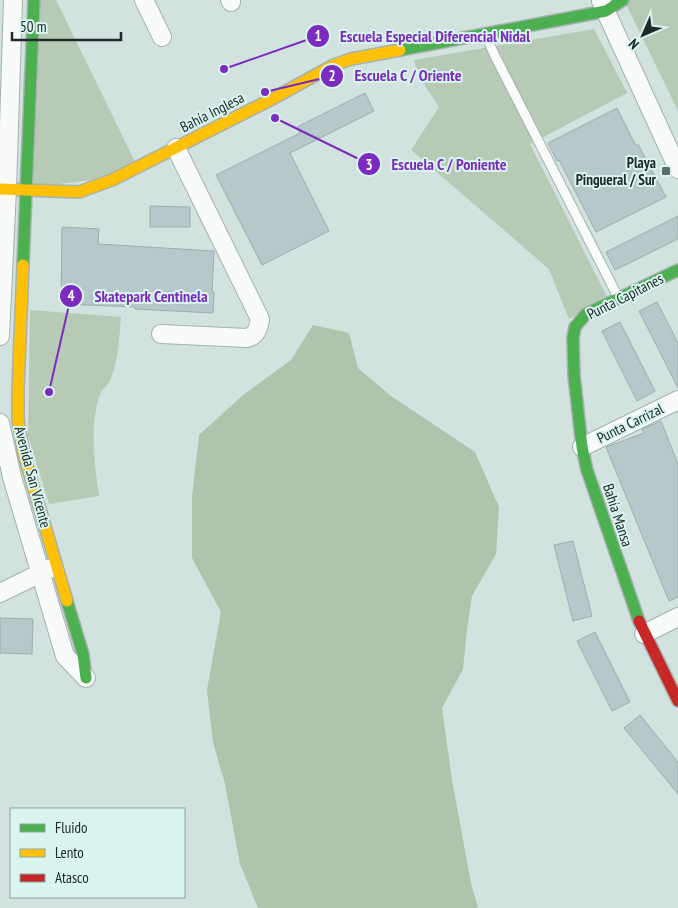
<svg xmlns="http://www.w3.org/2000/svg" width="678" height="908" viewBox="0 0 678 908" font-family="'PT Sans Narrow',sans-serif">
	<style>
		.green { fill: #b7cab5 }
		.forest { fill: #aec4ac }
		.building { fill: #b5c9ca; stroke: #a0adac }
		.lines { fill: none; stroke-linecap: round; stroke-linejoin: round }
		.lane-casing { stroke: #a5b2af; stroke-width: 11 }
		.street-casing { stroke: #a5b2af; stroke-width: 20 }
		.fast-casing { stroke: #a5b2af; stroke-width: 14 }
		.slow-casing { stroke: #a5b2af; stroke-width: 14 }
		.jam-casing { stroke: #a5b2af; stroke-width: 14 }
		.lane { stroke: #f8fbfa; stroke-width: 9 }
		.street { stroke: #f8fbfa; stroke-width: 18 }
		.fast { stroke: #4caf50; stroke-width: 11 }
		.slow { stroke: #ffc107; stroke-width: 11 }
		.jam { stroke: #c62828; stroke-width: 11 }
		.poi-dot { fill: #5e6b69; stroke: #d8f5f0; stroke-width: 2 }
		.labels { text-anchor: middle; dominant-baseline: central; stroke-width: 4; stroke-linejoin: round; paint-order: stroke }
		.street-label { font-size: 15px; fill: #202b29; stroke: #d8f5f0 }
		.poi-label { font-size: 15px; font-weight: bold; fill: #202b29; stroke: #d8f5f0; text-anchor: end }
		.leader { fill: none; stroke: #7b2cbf; stroke-width: 2 }
		.callout-dot { fill: #7b2cbf; stroke: #d8f5f0; stroke-width: 2 }
		.mark-label { font-size: 15px; text-anchor: middle; font-weight: bold; fill: #fff }
		.callout-label { font-size: 16px; text-anchor: middle; font-weight: bold; fill: #7b2cbf; stroke: #d8f5f0; stroke-width: 4; stroke-linejoin: round; paint-order: stroke }
	</style>
	<rect width="100%" height="100%" fill="#d1e2df"/>
	<path class="green" d="M41,0H56L136,164L110,178L33,187Z
		M624,0H678V111Z
		M594,29L627,93L530,144L608,299L569,319L549,269L411,150L439,107L418,75L414,60Z
		M30,310L121,317C119,339 119,357 111,378C109,385 101,389 99,397C89,429 95,464 99,496L49,504L28,436Z"/>
	<path class="forest" d="M313,325L349,333L358,368L391,396L475,452L499,507L496,554L472,596L467,629L463,669L442,708L452,780L471,883L478,908H258L240,864L225,784L213,742L207,690L221,612L192,558V497L199,435L243,395L291,360Z"/>
	<path class="building" d="M365,93L374,111L290,153L329,231L262,265L216,175L300,133L297,127Z
		M617,108L636,146L638,144L666,197L596,232L559,160L557,161L548,143Z
		M150,206L190,207V227H150Z
		M678,216V239L615,270L606,252Z
		M62,227L99,229L98,244L214,251L212,292H214L213,313L135,309V307L61,304Z
		M657,302L678,343V388L639,311Z
		M620,322L655,391L637,401L602,331Z
		M661,421L678,464V597L669,601L606,447L644,433L642,429Z
		M573,541L592,616L573,621L554,545Z
		M0,618L33,619L32,654L0,653Z
		M595,632L630,702L612,711L577,641Z
		M640,715L678,762V794L624,728Z"/>
	<g class="lines">
		<defs>
			<path id="lane" d="M485,34L495,56L618,297"/>
			<path id="street" d="M144,0L162,37
				M230,0L231,2
				M601,1L678,169
				M161,334L247,338C256,336 259,328 260,319L176,148
				M0,336L7,189L13,0
				M0,423L12,477L65,656L86,678
				M582,447L678,400
				M0,593L51,568
				M644,634L678,617"/>
			<path id="fast" d="M400,50L606,11L623,0
				M23,265L34,0
				M67,601L83,654L86,678
				M639,621L587,470L582,447L574,375L573,338L575,327L586,314L678,270"/>
			<path id="slow" d="M0,189L79,192L112,180L272,99L334,65L351,59L400,50
				M23,265L18,389V420L24,455L67,601"/>
			<path id="jam" d="M639,621L678,701"/>
		</defs>
		<use href="#lane" class="lane-casing"/>
		<use href="#street" class="street-casing"/>
		<use href="#fast" class="fast-casing"/>
		<use href="#slow" class="slow-casing"/>
		<use href="#jam" class="jam-casing"/>
		<use href="#lane" class="lane"/>
		<use href="#street" class="street"/>
		<use href="#fast" class="fast"/>
		<use href="#slow" class="slow"/>
		<use href="#jam" class="jam"/>
	</g>
	<rect class="poi-dot" x="661" y="166" width="10" height="10" rx="2.5"/>
	<g class="labels">
		<g class="street-label">
			<text transform="translate(212 112) rotate(-27)">Bahía Inglesa</text>
			<text transform="translate(625 296) rotate(-27)">Punta Capitanes</text>
			<text transform="translate(630 423) rotate(-26)">Punta Carrizal</text>
			<text transform="translate(33 477) rotate(75)">Avenida San Vicente</text>
			<text transform="translate(618 515) rotate(72)">Bahía Mansa</text>
		</g>
		<g class="poi-label">
			<text x="656" y="162">Playa<tspan x="656" dy="17">Pingueral / Sur</tspan></text>
		</g>
	</g>
	<path class="leader" d="M224 69L318 36M265 92L332 76M275 118L369 164M49 392L71 296"/>
	<g class="callout-dot">
		<circle cx="224" cy="69" r="5"/>
		<circle cx="265" cy="92" r="5"/>
		<circle cx="275" cy="118" r="5"/>
		<circle cx="49" cy="392" r="5"/>
		<circle cx="318" cy="36" r="12"/>
		<circle cx="332" cy="76" r="12"/>
		<circle cx="369" cy="164" r="12"/>
		<circle cx="71" cy="296" r="12"/>
	</g>
	<g class="mark-label">
		<text x="318" y="41">1</text>
		<text x="332" y="81">2</text>
		<text x="369" y="170">3</text>
		<text x="71" y="301">4</text>
	</g>
	<g class="callout-label">
		<text x="435" y="42">Escuela Especial Diferencial Nidal</text>
		<text x="408" y="81">Escuela C / Oriente</text>
		<text x="449" y="170">Escuela C / Poniente</text>
		<text x="151" y="302">Skatepark Centinela</text>
	</g>
	<rect x="10" y="808" width="175" height="90" fill="#d8f5f0" stroke="#8ea4a0"/>
	<rect x="20" y="824" width="25" height="8" fill="#4caf50" stroke="#8ea4a0"/>
	<text x="55" y="833" font-size="15" fill="#202b29">Fluido</text>
	<rect x="20" y="849" width="25" height="8" fill="#ffc107" stroke="#8ea4a0"/>
	<text x="55" y="858" font-size="15" fill="#202b29">Lento</text>
	<rect x="20" y="874" width="25" height="8" fill="#c62828" stroke="#8ea4a0"/>
	<text x="55" y="883" font-size="15" fill="#202b29">Atasco</text>
	<g transform="translate(643 35) rotate(225)" stroke="#d8f5f0" stroke-width="4" paint-order="stroke">
	<path d="M0-4L9 19L0 12L-9 19Z" fill="#202b29"/>
	<text y="-8" font-size="14" font-weight="bold" text-anchor="middle" fill="#202b29">N</text>
	</g>
	<path d="M12 32v8h109v-8" fill="none" stroke="#202b29" stroke-width="2.5"/>
	<text x="20" y="32" font-size="15" fill="#202b29" stroke="#d8f5f0" stroke-width="4" paint-order="stroke">50 m</text>
</svg>
